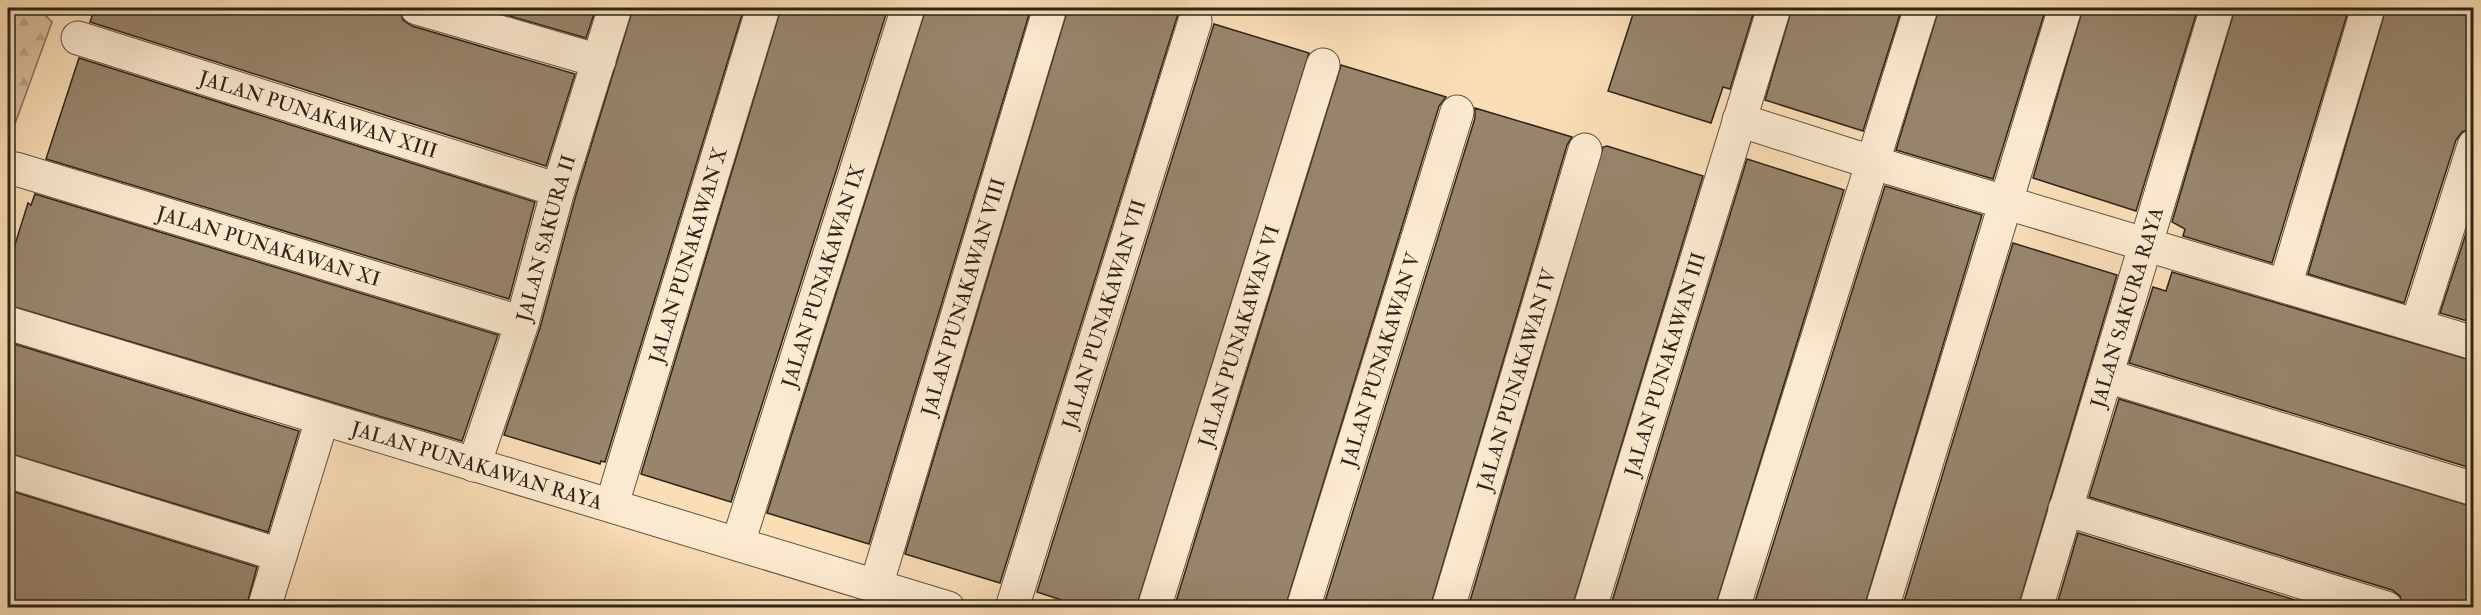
<svg xmlns="http://www.w3.org/2000/svg" width="2481" height="615" viewBox="0 0 2481 615" font-family="'IM FELL Double Pica',serif">
	<style>
		.forest { fill: url(#forest-firs); stroke: #82715c; stroke-width: 1.5 }
		.building { fill: #98856c; stroke: #2d241b; stroke-width: 1.5 }
		.lines { fill: none; stroke-linecap: round; stroke-linejoin: round }
		.minor-casing { stroke: #605242; stroke-width: 35 }
		.minor { stroke: #fcead0; stroke-width: 33 }
		.labels { text-anchor: middle; dominant-baseline: central; stroke-width: 6; stroke-linejoin: round; paint-order: stroke }
		.street-label { font-size: 20px; fill: #2d241b; stroke: #fcead0 }
	</style>
	<defs>
		<pattern id="forest-firs" width="22" height="20" patternUnits="userSpaceOnUse" patternTransform="scale(1.5)"><rect width="22" height="20" fill="#d7be9c"/><path d="M5 1l3.5 6h-7zM16 11l3.5 6h-7z" fill="#b9a386"/></pattern>
	</defs>
	<rect width="100%" height="100%" fill="#fadeb6"/>
	<filter id="stains"><feTurbulence type="fractalNoise" baseFrequency=".00333" numOctaves="4"/><feColorMatrix values="0 0 0 0 .2 0 0 0 0 .09 0 0 0 0 .02 0 0 0 .5 -.17"/></filter>
	<radialGradient id="worn" r=".72"><stop offset=".6" stop-color="#630" stop-opacity="0"/><stop offset="1" stop-color="#630" stop-opacity=".3"/></radialGradient>
	<path class="forest" d="M8,8H38L52,22L8,143Z"/>
	<path class="building" d="M95,8H399L403,20L412,26L575,74L546,166L90,22Z
		M482,8H596L586,38Z
		M633,8H744L605,462L601,461L600,464L504,435L540,328L576,195Z
		M781,8H888L731,502L641,474Z
		M926,8H1031L869,544L767,513Z
		M1068,8H1156L1178,14L1000,583L905,554Z
		M1635,8H1755L1730,89L1723,87L1711,123L1608,91Z
		M1792,8H1902L1863,131L1765,100Z
		M1939,8H2046L1993,179L1896,150Z
		M2083,8H2198L2136,211L2033,178Z
		M2235,8H2349L2272,263L2183,236L2185,229L2172,222Z
		M2386,8H2474V128L2462,132L2456,140L2404,303L2308,274Z
		M1214,24L1309,53L1136,608H1086L1037,592Z
		M79,58L535,202L509,299L46,159Z
		M1341,65L1446,97L1439,106L1285,608H1174Z
		M1475,108L1572,137L1567,145L1430,608H1323L1475,118Z
		M1607,146L1703,176L1572,608H1468L1603,147Z
		M1747,159L1844,190L1715,608H1610Z
		M1885,186L1982,215L1864,608H1753Z
		M35,194L498,335L462,441L8,305V267L28,203L31,205Z
		M2474,209V323L2440,313Z
		M2013,243L2117,275L2018,608H1902Z
		M2172,272L2474,361V469L2129,363L2153,287L2166,291Z
		M8,342L299,431L268,532L8,453Z
		M2119,399L2474,507V608H2404L2400,596L2392,590L2089,497Z
		M8,490L257,567L246,608H26L8,602Z
		M2078,533L2321,608H2056Z"/>
	<g class="lines">
		<defs>
			<g id="minor">
				<path d="M417,8L599,61"/>
				<path id="s1" d="M78,38L558,190"/>
				<path d="M1739,120L1874,163L2474,343"/>
				<path id="s2" d="M16,169L522,323"/>
				<path d="M2285,286L2368,8"/>
				<path id="s3" d="M8,323L948,608"/>
				<path d="M2417,325L2474,146"/>
				<path d="M2107,376L2474,489"/>
				<path id="s4" d="M474,465L522,323L558,190L615,8"/>
				<path d="M8,471L280,555"/>
				<path id="s5" d="M612,504L763,8"/>
				<path d="M2065,509L2386,608"/>
				<path id="s6" d="M738,543L908,8"/>
				<path id="s7" d="M876,586L1050,8"/>
				<path d="M264,608L322,420"/>
				<path id="s8" d="M1012,608L1195,21"/>
				<path id="s9" d="M1154,608L1323,65"/>
				<path id="s10" d="M1303,608L1457,112"/>
				<path id="s11" d="M1448,608L1585,150"/>
				<path id="s12" d="M1590,608L1774,8"/>
				<path d="M1733,608L1921,8"/>
				<path d="M1882,608L2065,8"/>
				<path id="s13" d="M2036,608L2217,8"/>
			</g>
		</defs>
		<use href="#minor" class="minor-casing"/>
		<use href="#minor" class="minor"/>
	</g>
	<g class="labels">
		<g class="street-label">
			<text stroke="none"><textPath href="#s1" startOffset="252">JALAN PUNAKAWAN XIII</textPath></text>
			<text stroke="none"><textPath href="#s4" startOffset="238">JALAN SAKURA II</textPath></text>
			<text stroke="none"><textPath href="#s2" startOffset="264">JALAN PUNAKAWAN XI</textPath></text>
			<text stroke="none"><textPath href="#s5" startOffset="260">JALAN PUNAKAWAN X</textPath></text>
			<text stroke="none"><textPath href="#s6" startOffset="280">JALAN PUNAKAWAN IX</textPath></text>
			<text stroke="none"><textPath href="#s7" startOffset="302">JALAN PUNAKAWAN VIII</textPath></text>
			<text stroke="none"><textPath href="#s13" startOffset="314">JALAN SAKURA RAYA</textPath></text>
			<text stroke="none"><textPath href="#s8" startOffset="308">JALAN PUNAKAWAN VII</textPath></text>
			<text stroke="none"><textPath href="#s9" startOffset="285">JALAN PUNAKAWAN VI</textPath></text>
			<text stroke="none"><textPath href="#s10" startOffset="260">JALAN PUNAKAWAN V</textPath></text>
			<text stroke="none"><textPath href="#s12" startOffset="255">JALAN PUNAKAWAN III</textPath></text>
			<text stroke="none"><textPath href="#s11" startOffset="238">JALAN PUNAKAWAN IV</textPath></text>
			<text stroke="none"><textPath href="#s3" startOffset="490">JALAN PUNAKAWAN RAYA</textPath></text>
		</g>
	</g>
	<rect width="2481" height="615" fill="none" stroke="#fadeb6" stroke-width="30"/>
	<rect x="9" y="9" width="2463" height="597" fill="none" stroke="#2d241b" stroke-width="3"/>
	<rect x="15" y="15" width="2451" height="585" fill="none" stroke="#2d241b" stroke-width="1.5"/>
	<rect width="100%" height="100%" filter="url(#stains)"/>
	<rect width="100%" height="100%" fill="url(#worn)"/>
</svg>
